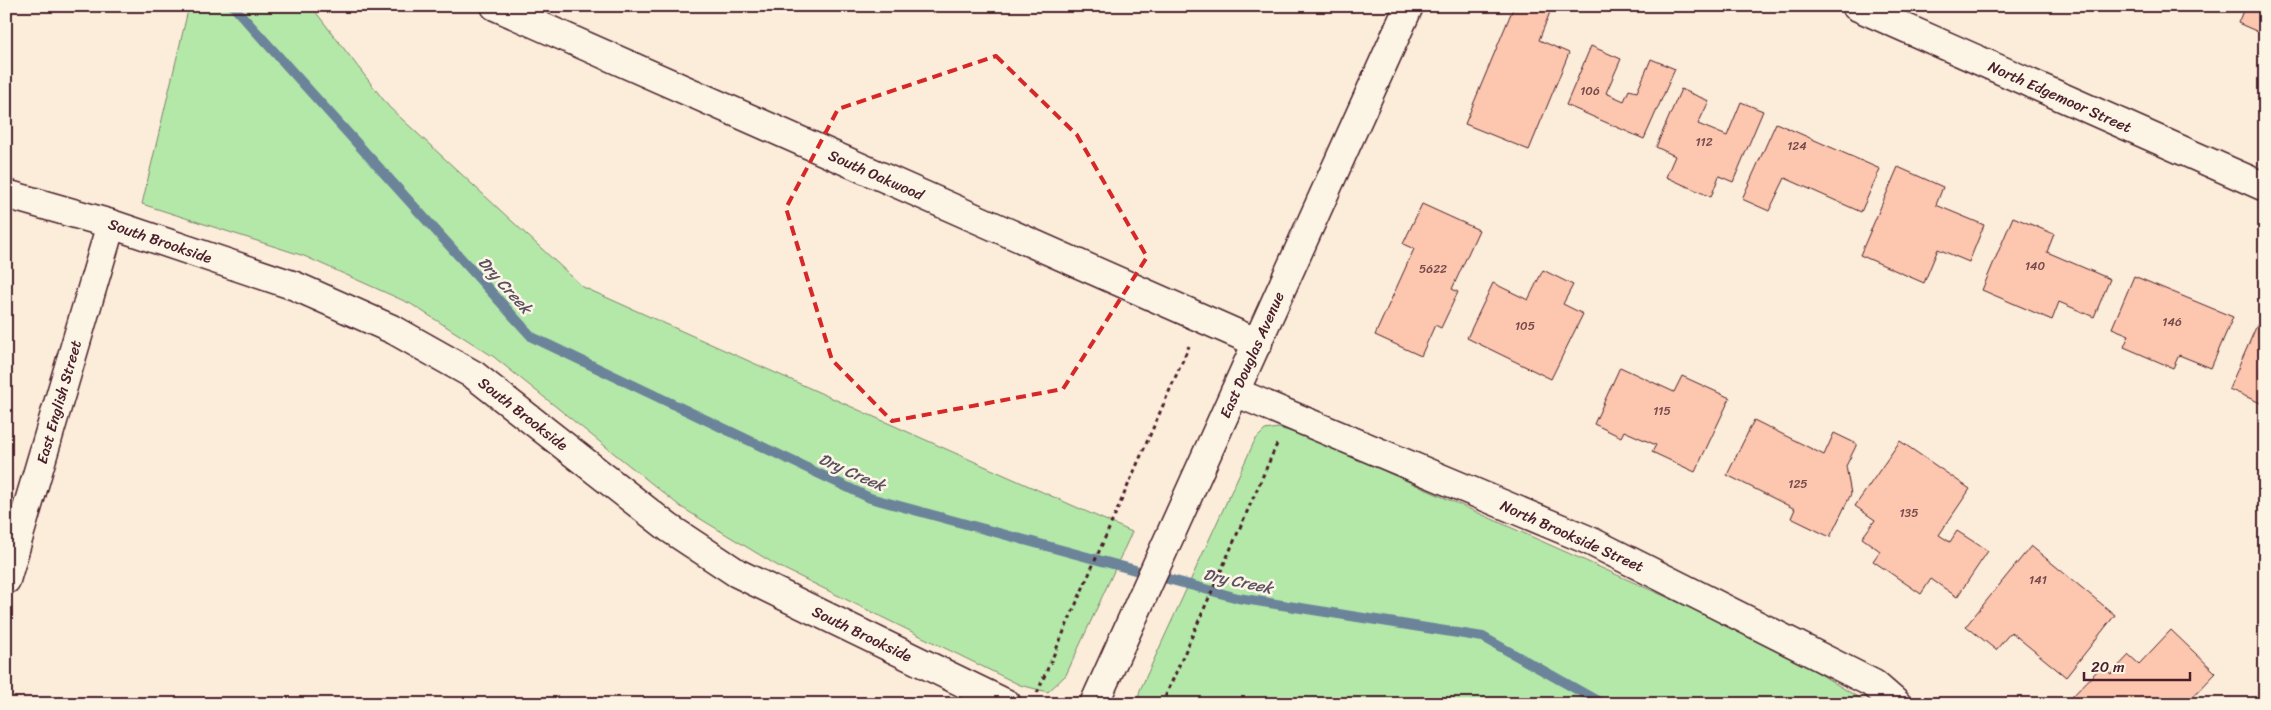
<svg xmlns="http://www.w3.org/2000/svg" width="2271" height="710" viewBox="0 0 2271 710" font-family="Sriracha,sans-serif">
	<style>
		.green { fill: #b3e8a9; stroke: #7e846a }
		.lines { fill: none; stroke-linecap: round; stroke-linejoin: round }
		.stream { stroke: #6c849a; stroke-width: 10 }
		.building { fill: #fcc7ae; stroke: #4a1f2b }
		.minor-casing { stroke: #4a1f2b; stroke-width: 31 }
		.major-casing { stroke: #4a1f2b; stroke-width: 31 }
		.path { stroke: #4a1f2b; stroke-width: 3; stroke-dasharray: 4 4; stroke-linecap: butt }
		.minor { stroke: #fcf5e5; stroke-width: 28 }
		.major { stroke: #fcf5e5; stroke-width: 28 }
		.marked { fill: none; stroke: #d62828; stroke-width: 4; stroke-dasharray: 10 6; stroke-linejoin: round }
		.labels { text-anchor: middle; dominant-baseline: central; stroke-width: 5; stroke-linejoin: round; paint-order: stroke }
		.number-label { font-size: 12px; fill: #76494c }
		.street-label { font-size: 15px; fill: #4a1f2b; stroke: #fcf5e5 }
		.water-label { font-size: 16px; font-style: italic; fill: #5b5162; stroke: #fcf5e5 }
	</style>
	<rect width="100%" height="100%" fill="#fcecda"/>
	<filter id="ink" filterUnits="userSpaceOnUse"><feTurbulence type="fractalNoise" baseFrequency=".02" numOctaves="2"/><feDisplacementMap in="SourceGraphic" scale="10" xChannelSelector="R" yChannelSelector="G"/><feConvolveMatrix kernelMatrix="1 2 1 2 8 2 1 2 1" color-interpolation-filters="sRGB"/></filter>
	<g filter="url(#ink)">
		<path class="green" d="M189,6H311L389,107L583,287L1132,532L1066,675L1048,692L1020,685L778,566L681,507L494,357L411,304L304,256L142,204Z
			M1278,428L1304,435L1700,612L1815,671L1869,704H1137L1140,690L1255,440L1265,430Z"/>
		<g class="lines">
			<path class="stream" d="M233,6L532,337L870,498L1238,598L1483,637L1603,704"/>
		</g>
		<path class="building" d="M1514,6H1535L1550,12L1539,40L1569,53L1529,150L1465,124Z
			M2189,6H2205L2202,12Z
			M2245,6H2265V35L2238,23Z
			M1591,46L1621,59L1606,93L1624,101L1629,90L1637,92L1651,59L1675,69L1644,139L1566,105Z
			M1681,89L1709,101L1698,124L1727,136L1741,102L1763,111L1733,182L1719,176L1711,197L1666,177L1675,156L1656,147Z
			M1776,123L1880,169L1861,212L1785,178L1769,211L1742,199Z
			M1898,167L1943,187L1936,205L1984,225L1969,262L1938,249L1924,283L1860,255Z
			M1422,204L1479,230L1452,289L1458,292L1441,328L1435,325L1421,356L1375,335L1414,249L1403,244Z
			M2013,217L2054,234L2047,252L2110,279L2094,317L2059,302L2052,320L1982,290Z
			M1543,270L1573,285L1563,304L1583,314L1551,379L1467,338L1493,283L1528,300Z
			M2134,276L2233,317L2211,368L2179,355L2173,368L2124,347L2129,335L2112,328Z
			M2257,325L2265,328V405L2229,389Z
			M1620,367L1674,392L1682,376L1730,398L1695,472L1652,452L1656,445L1624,431L1621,437L1594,424Z
			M1754,420L1824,455L1834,433L1857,444L1846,466L1851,494L1830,537L1791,518L1795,509L1727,475Z
			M1900,441L1970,489L1939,535L1950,542L1957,531L1988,551L1957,597L1931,579L1921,594L1873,561L1880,551L1862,538L1875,520L1855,506Z
			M2031,546L2115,615L2066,677L2011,632L1996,650L1966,626Z
			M2171,630L2216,673L2186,704H2071L2068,701L2102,666L2111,674L2129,655L2139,664Z"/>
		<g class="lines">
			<defs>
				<path id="minor" d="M495,6L1258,343
					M1856,6L2265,187
					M6,194L111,224L295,286L394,330L474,375L669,528L737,573L1007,704
					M1235,392L1588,540L1874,684L1897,704
					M6,580L111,224"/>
				<path id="major" d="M1094,704L1409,6"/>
			</defs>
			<use href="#minor" class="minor-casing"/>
			<use href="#major" class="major-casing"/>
			<path class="path" d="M1037,693L1189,346
				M1162,704L1277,444"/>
			<use href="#minor" class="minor"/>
			<use href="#major" class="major"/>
		</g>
	</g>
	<path class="marked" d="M996,56L1077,135L1147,257L1063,389L892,421L832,360L786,208L838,109Z"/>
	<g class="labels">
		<g class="number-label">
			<text x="1590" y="91">106</text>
			<text x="1704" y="142">112</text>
			<text x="1797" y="146">124</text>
			<text x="2035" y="266">140</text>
			<text x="1433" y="269">5622</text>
			<text x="2172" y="322">146</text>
			<text x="1525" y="326">105</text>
			<text x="1662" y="411">115</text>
			<text x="1798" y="484">125</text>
			<text x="1909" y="513">135</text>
			<text x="2038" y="580">141</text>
		</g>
		<g class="street-label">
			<text transform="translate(2060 97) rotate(24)">North Edgemoor Street</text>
			<text transform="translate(876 175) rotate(24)">South Oakwood</text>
			<text transform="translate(160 241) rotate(19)">South Brookside</text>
			<text transform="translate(1252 355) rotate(-66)">East Douglas Avenue</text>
			<text transform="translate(59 402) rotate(-74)">East English Street</text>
			<text transform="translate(523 414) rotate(38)">South Brookside</text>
			<text transform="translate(1572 536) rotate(24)">North Brookside Street</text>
			<text transform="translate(862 634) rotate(26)">South Brookside</text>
		</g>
		<g class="water-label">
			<text transform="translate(505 285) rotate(48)">Dry Creek</text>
			<text transform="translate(852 472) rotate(24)">Dry Creek</text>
			<text transform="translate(1238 581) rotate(12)">Dry Creek</text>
		</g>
	</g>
	<rect width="2271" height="710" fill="none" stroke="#fcf5e5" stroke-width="25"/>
	<rect x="12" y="12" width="2246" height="685" fill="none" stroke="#4a1f2b" stroke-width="2" filter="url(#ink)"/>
	<path d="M2084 672v8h106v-8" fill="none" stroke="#4a1f2b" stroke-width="2.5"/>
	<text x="2091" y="672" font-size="15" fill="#4a1f2b" stroke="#fcf5e5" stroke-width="4" paint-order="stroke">20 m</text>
</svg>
